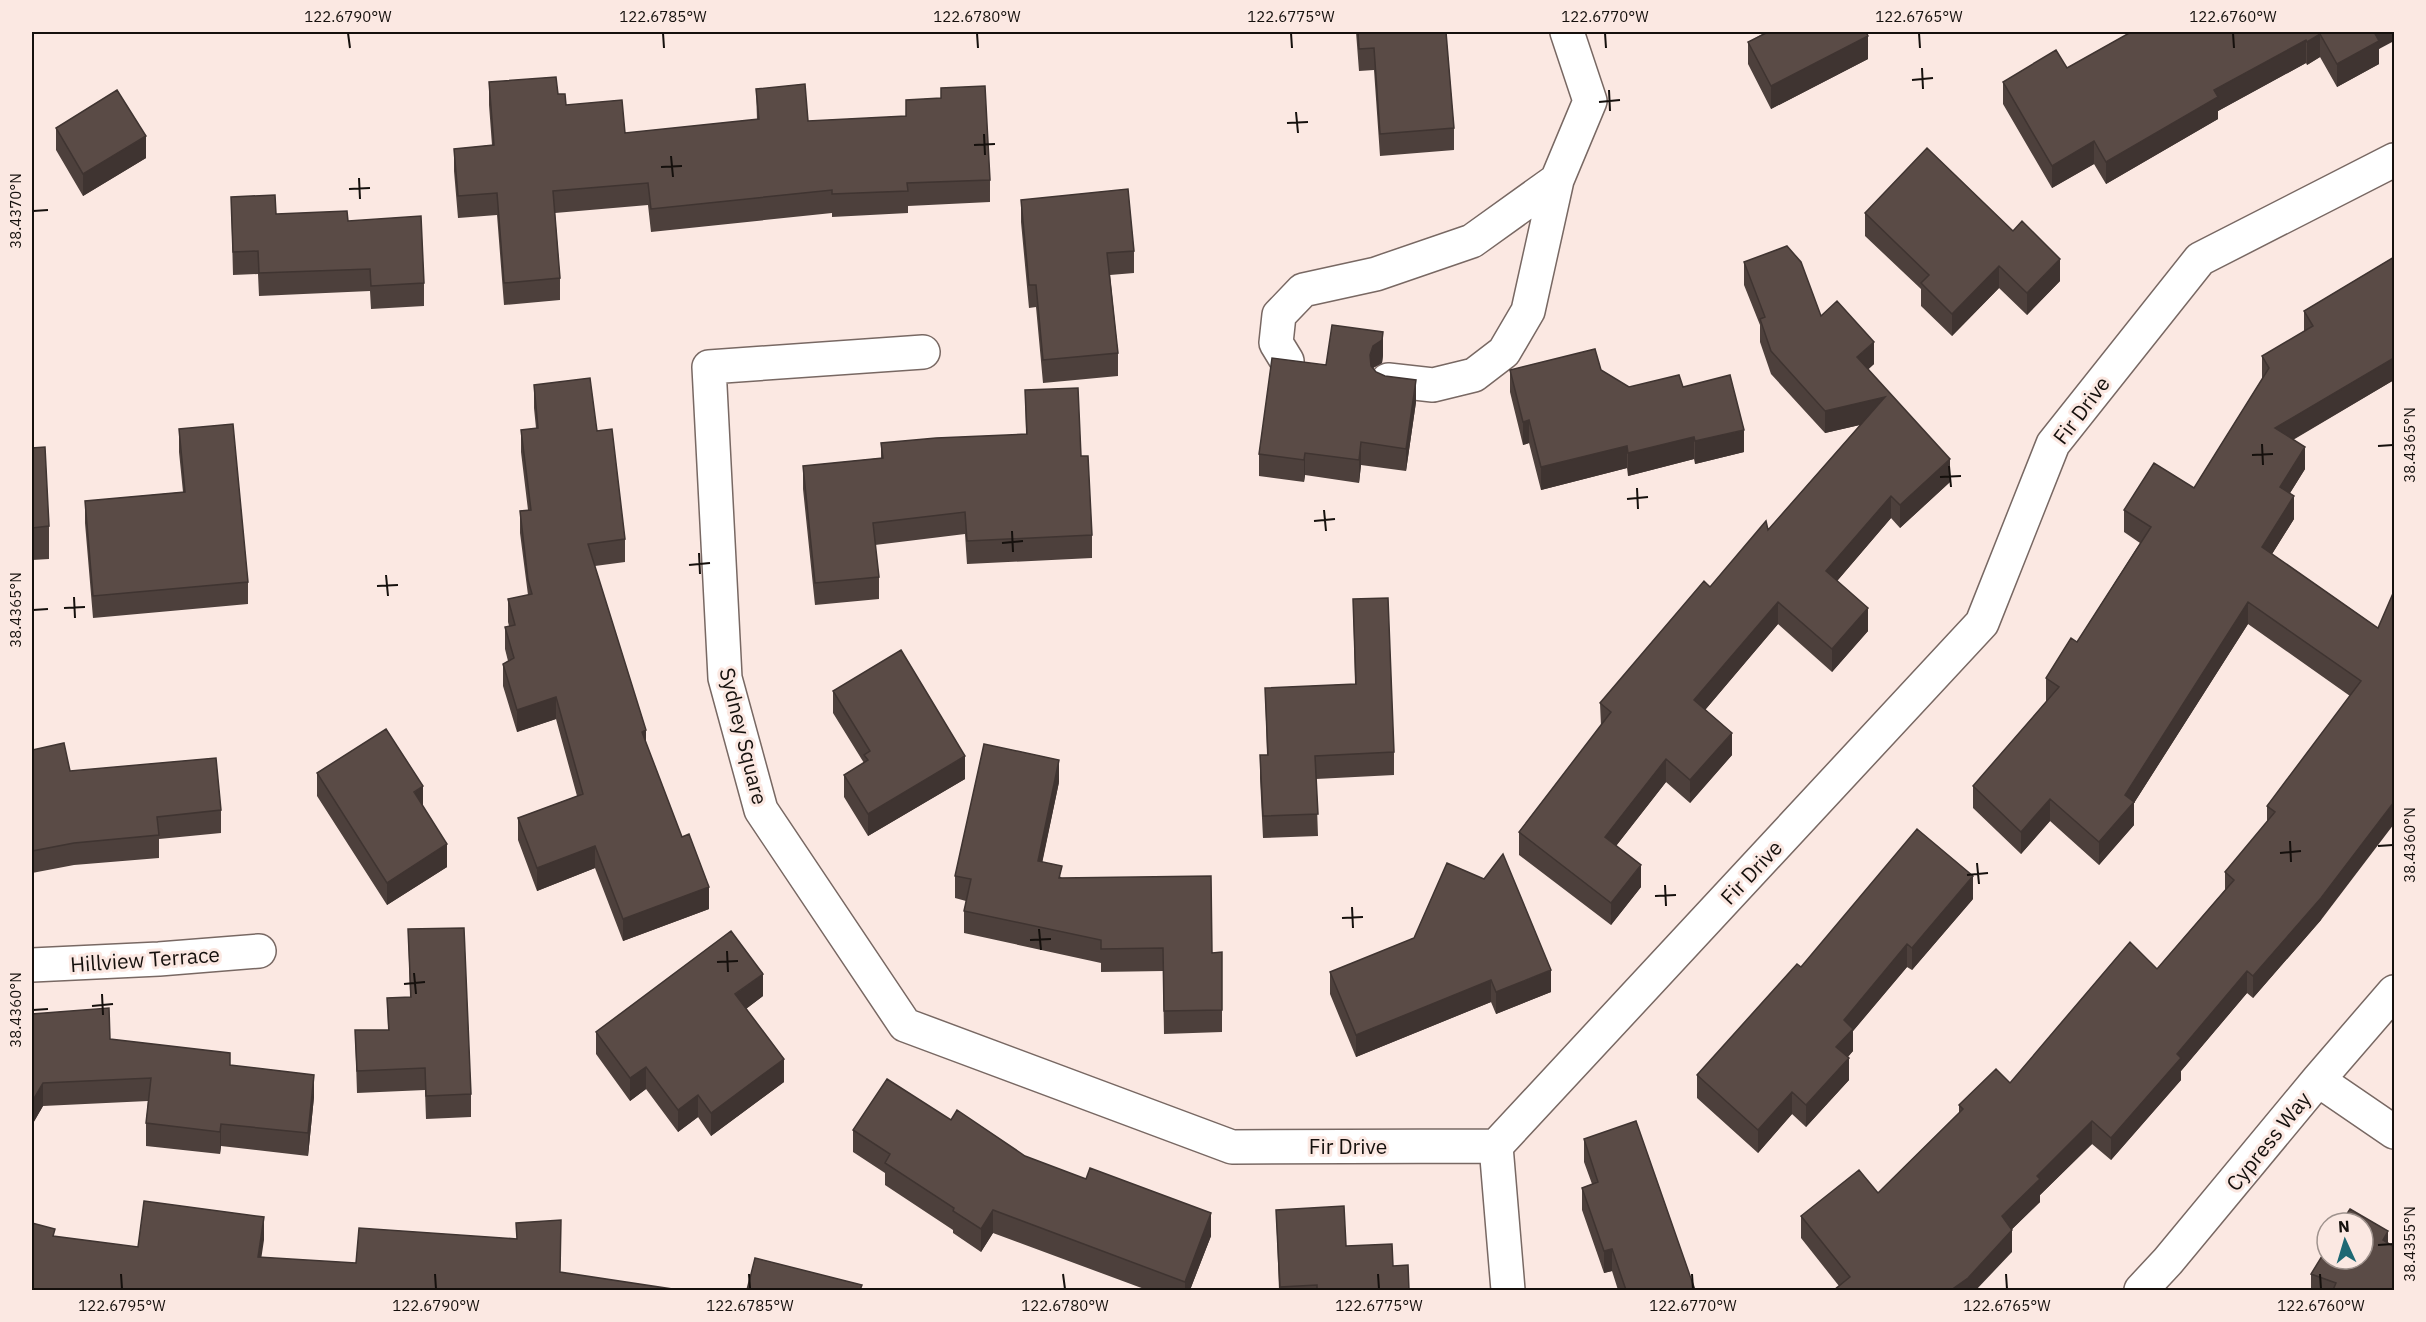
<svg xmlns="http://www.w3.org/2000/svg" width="2426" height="1322" viewBox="0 0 2426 1322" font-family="'IBM Plex Sans',sans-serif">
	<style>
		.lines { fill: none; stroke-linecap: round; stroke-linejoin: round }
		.minor-casing { stroke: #786863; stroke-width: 36 }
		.minor { stroke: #fff; stroke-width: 33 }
		.wall { fill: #4d403c }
		.shaded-wall { fill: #3f3431 }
		.building { fill: #5a4b46; stroke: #3f3431; stroke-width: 1.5 }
		.ticks { fill: none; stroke: #15100d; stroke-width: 2 }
		.labels { text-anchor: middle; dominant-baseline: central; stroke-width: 6; stroke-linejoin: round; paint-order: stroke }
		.street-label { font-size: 21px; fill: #15100d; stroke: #fbe8e2 }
		.neatline { fill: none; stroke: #15100d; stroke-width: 2 }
		.ticks-label { font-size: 15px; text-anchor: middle; fill: #15100d }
	</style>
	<rect width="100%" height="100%" fill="#fbe8e2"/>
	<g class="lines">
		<defs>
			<path id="minor" d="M923,352L709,367L725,678L761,810L905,1025L1232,1147L1496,1146L1982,623L2053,444L2200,259L2394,160
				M1287,361L1276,343L1279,315L1303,290L1376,274L1472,241L1557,180L1590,101L1567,32
				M1388,380L1433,385L1474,375L1504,352L1528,311L1557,180
				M32,965L159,959L259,951
				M2318,1080L2394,1132
				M1496,1146L1508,1290
				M2141,1290L2168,1261L2318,1080L2394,992"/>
		</defs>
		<use href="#minor" class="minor-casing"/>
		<use href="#minor" class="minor"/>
	</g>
	<path class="wall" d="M1356,32H1446L1454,128V150L1380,156L1374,70L1359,71Z
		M1766,32H1866L1868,59L1771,109L1748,64V42Z
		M2131,32H2394L2379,49V64L2337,87L2320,57L2307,65L2306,63L2218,111V119L2106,184L2094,164L2052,188L2003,104V82L2067,68Z
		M489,82L558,94L566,105L625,133L757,120L756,89L808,121L906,116V100L941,98V88L990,180V202L908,206V213L832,217V213L651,232L648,205L555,213L560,278V300L504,305L497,215L458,218L454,171V149L492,145L489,105Z
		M56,128L146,158L83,196L56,150Z
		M231,197L276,214L348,221L424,283V306L371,309L370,291L259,296L258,274L233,275Z
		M1021,200L1134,251V273L1110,275L1118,353V376L1043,383L1036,307L1029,308L1021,222Z
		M1865,213L2060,281L2027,315L1999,288L1952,336L1921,306V289L1865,236Z
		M2394,257V380L2293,440L2305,469L2290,493L2294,519L2272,554L2378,628L2321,920L2253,998L2247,993L2181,1071V1080L2111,1160L2092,1144L2040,1195V1202L2011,1230L2012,1252L1839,1286L1801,1238V1216L1878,1193L1959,1113V1105L2010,1083L2157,969L2225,890V872L2267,823V806L2350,696L2248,624L2134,803V825L2099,865L2050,821L2021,854L1973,808V786L2047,701H2046V678L2077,642L2140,543L2124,532V510L2194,488L2262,379V356L2304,332V311Z
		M1744,262L1821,316L1874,364L1868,369L1950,482L1900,528L1891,518L1837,581L1868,631L1832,672L1778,624L1705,710L1732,755L1690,803L1666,782L1616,846L1641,887L1611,925L1519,855V832L1601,726L1600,703L1710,587L1768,530L1860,425L1825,433L1771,374L1760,342V325L1744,285Z
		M1383,355L1382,363L1373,368L1376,372L1416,402L1406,471L1361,465L1359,483L1305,475L1304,482L1259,476V454L1326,365Z
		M1510,370H1601L1629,387H1683L1744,452L1695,464L1694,459L1628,476L1627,468L1541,490L1529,443L1523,445L1510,392Z
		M534,385L597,431L625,539V562L595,566L646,743L709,909L623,941L595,868L537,891L518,840V818L577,796L556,719L517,732L503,686V664L508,661L505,649V627L509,626L508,622V599L528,595L520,533V511L528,510L521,452V430L536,428L534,408Z
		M1025,390L1081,456L1092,535V558L967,564L965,534L875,545L879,577V599L815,605L803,489V466L881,458V443L1026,434Z
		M179,429L248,582V604L93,618L85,523V501L183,492L179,452Z
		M32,448L49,526V559L32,560Z
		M1353,599L1394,752V775L1316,779L1318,836L1263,838L1260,778V755H1267L1265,688L1355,684Z
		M833,691L965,779L868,836L844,797V775L864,763L833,713Z
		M32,750L70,771L221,810V833L159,839V858L74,865L32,873Z
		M317,773L423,806L447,867L387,905L317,796Z
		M1059,782L1042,862L1062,878L1212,953L1222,952V1032L1164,1034L1163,971L1101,972V963L964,933V911L966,901L955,898V876Z
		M1973,899L1912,970L1907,967L1853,1031V1051L1848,1057L1849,1080L1806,1127L1792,1114L1758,1153L1697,1098V1075L1801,967Z
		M408,929L471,1094V1117L426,1119L425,1090L357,1093L355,1030H388L387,998L410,997Z
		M1414,938L1551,992L1496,1014L1491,1002L1356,1057L1330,994V972Z
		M763,996L746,1009L784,1082L711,1136L698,1117L678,1132L646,1089L630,1101L596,1054V1032Z
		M32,1014L110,1039L230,1065L314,1097L308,1156L221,1146L220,1154L146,1146V1123L148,1101L43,1106L32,1125Z
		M951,1120L1025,1156L1211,1236L1190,1290H1147L993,1233L981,1252L953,1233V1230L885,1185V1173L853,1152V1130Z
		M1584,1139L1695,1290H1618L1612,1271L1604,1273L1582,1210V1188L1592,1184L1584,1162Z
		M1276,1210L1346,1246L1393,1266L1409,1290H1279Z
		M2388,1244L2394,1290H2311V1274Z"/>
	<path class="shaded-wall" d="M2373,32H2394V41L2379,49V64L2337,87V64Z
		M2320,34V57L2307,65V42Z
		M1868,36V59L1771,109V86Z
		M2306,40V63L2218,111V119L2106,184V162L2214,90Z
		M146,136V158L83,196V174Z
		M2094,141V164L2052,188V166Z
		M2060,259V281L2027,315V293Z
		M1999,266V288L1952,336V314Z
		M1383,332V355L1382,363L1373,368L1370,377V355L1373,346Z
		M1874,342V364L1857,380V357Z
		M2394,358V380L2275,450V428Z
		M1416,380V402L1406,471V449Z
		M1885,397V419L1825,433V411Z
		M1529,420V443L1523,445V422Z
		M1744,430V452L1695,464V441Z
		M1694,437V459L1628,476V453Z
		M1361,442V465L1359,483V460Z
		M1627,446V468L1541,490V467Z
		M2305,447V469L2280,509V487Z
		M1305,453V475L1304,482V460Z
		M1950,459V482L1900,528V505Z
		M1891,496V518L1826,594V571Z
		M2294,496V519L2262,570V547Z
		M1778,602V624L1694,723V700Z
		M2248,602V624L2134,803V825L2099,865V842L2125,795Z
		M1868,608V631L1832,672V649Z
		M556,697V719L517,732V710Z
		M646,730V753L642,732Z
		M1732,733V755L1690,803V780Z
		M965,756V779L868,836V814Z
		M1666,759V782L1605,860V837Z
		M1059,760V782L1038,883V861Z
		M423,786V808L414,792Z
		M2050,799V821L2021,854V832Z
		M2394,802V824L2321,920L2253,998V976Z
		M447,844V867L387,905V883Z
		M595,846V868L537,891V868Z
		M1641,865V887L1611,925V903Z
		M1973,876V899L1912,970V948Z
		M709,887V909L623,941V919Z
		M1907,944V967L1853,1031V1051L1836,1069V1047L1844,1020Z
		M1551,970V992L1496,1014V992Z
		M2247,971V993L2181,1071V1080L2111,1160V1138L2177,1054Z
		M763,974V996L735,1017V994Z
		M1491,980V1002L1356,1057V1035Z
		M1849,1058V1080L1806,1127V1105Z
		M784,1059V1082L711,1136V1113Z
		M646,1067V1089L630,1101V1078Z
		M314,1075V1097L308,1156V1133Z
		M43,1083V1106L32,1125V1102Z
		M1792,1092V1114L1758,1153V1130Z
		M698,1095V1117L678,1132V1110Z
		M2092,1121V1144L2040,1195V1202L2002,1239V1216L2037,1176Z
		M221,1124V1146L220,1154V1132Z
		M993,1210V1233L981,1252V1229Z
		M1211,1213V1236L1190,1290H1185V1282Z
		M264,1217V1240L258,1280V1257Z
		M2012,1230V1252L1976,1290H1951Z
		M2388,1231V1253L2383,1240Z
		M1612,1249V1271L1604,1273V1251Z"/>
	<path class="building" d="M1358,32H1446L1454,128L1380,134L1374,48L1359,49Z
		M1768,32H1866L1868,36L1771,86L1748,42Z
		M2131,32H2374L2379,41L2337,64L2320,34L2307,42L2306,40L2214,90L2218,97L2106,162L2094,141L2052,166L2003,82L2056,50L2067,68Z
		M556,77L558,94H565L566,105L622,100L625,133L759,119L756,89L805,84L808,121L906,116V100L941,98V88L985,86L990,180L907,183L908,191L832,194V190L651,209L648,183L553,191L560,278L504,283L497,193L458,196L454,149L494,145L489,82Z
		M117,90L146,136L83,174L56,128Z
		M1927,148L2013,231L2022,221L2060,259L2027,293L1999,266L1952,314L1921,283L1929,275L1865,213Z
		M1128,189L1134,251L1107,253L1118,353L1043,360L1036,285H1029L1021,200Z
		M275,195L276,214L347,211L348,221L421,216L424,283L371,286L370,269L259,273L258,251L233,252L231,197Z
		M1787,246L1801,262L1821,316L1837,301L1874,342L1857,357L1950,459L1900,505L1891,496L1826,571L1868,608L1832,649L1778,602L1694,700L1732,733L1690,780L1666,759L1605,837L1641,865L1611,903L1519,832L1611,712L1600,703L1704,581L1710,587L1766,521L1768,530L1885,397L1825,411L1771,351L1760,319L1765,317L1744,262Z
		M2394,257V358L2275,428L2305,447L2280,487L2294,496L2262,547L2378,628L2394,591V802L2321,898L2253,976L2247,971L2177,1054L2181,1058L2111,1138L2092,1121L2037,1176L2040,1179L2002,1216L2012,1230L1968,1278L1951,1290H1834L1850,1277L1801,1216L1859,1170L1878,1193L1963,1109L1959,1105L1996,1069L2010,1083L2130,942L2157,969L2234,880L2225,872L2275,812L2267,806L2361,681L2248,602L2125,795L2134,802L2099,842L2050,799L2021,832L1973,786L2059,687L2046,678L2071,638L2077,642L2151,527L2124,510L2154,463L2194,488L2269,368L2262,356L2313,326L2304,311Z
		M1332,325L1383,332L1382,340L1373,346L1370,355L1371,366L1376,372L1385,376L1416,380L1406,449L1361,442L1359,460L1305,453L1304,460L1259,454L1272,358L1326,365Z
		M1595,349L1601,370L1629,387L1679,375L1683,387L1730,375L1744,430L1695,441L1694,437L1628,453L1627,446L1541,467L1529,420L1523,422L1510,370Z
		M590,378L597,431L612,429L625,539L588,544L646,730L642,732L682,837L689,834L709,887L623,919L595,846L537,868L518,818L583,794L556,697L517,710L503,664L514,658L505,627L515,625L508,599L532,594L528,580L520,511L531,510L521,430L538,428L534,385Z
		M1078,388L1081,456H1088L1092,535L967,541L965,512L873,523L879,577L815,583L803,466L883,458L881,443L936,438L1027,434L1025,390Z
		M233,424L248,582L93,596L85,501L185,492L179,429Z
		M45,447L49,526L32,528V448Z
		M1388,598L1394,752L1315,756L1318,814L1263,816L1260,755H1268L1265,688L1356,684L1353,599Z
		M901,650L965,756L868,814L844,775L868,760L864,755L870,751L833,691Z
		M386,729L423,786L414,792L447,844L387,883L317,773Z
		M64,743L70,771L216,758L221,810L157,817L159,835L74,843L32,851V750Z
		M984,744L1059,760L1038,861L1062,866L1059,878L1211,876L1212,953L1222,952V1010L1164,1011L1163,948L1101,949V940L964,911L971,879L955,876Z
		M1917,829L1973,876L1912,948L1907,944L1844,1020L1853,1029L1836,1047L1849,1058L1806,1105L1792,1092L1758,1130L1697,1075L1797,964L1801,967Z
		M1503,854L1551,970L1496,992L1491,980L1356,1035L1330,972L1414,938L1447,863L1484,879Z
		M464,928L471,1094L426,1096L425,1068L357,1071L355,1030H389L387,998L411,997L408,929Z
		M731,931L763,974L735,994L784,1059L711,1113L698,1095L678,1110L646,1067L630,1078L596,1032Z
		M109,1008L110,1039L230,1053V1065L314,1075L308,1133L221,1124L220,1132L146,1123L151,1078L43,1083L32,1102V1014Z
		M887,1079L951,1120L957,1110L1025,1156L1086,1179L1090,1168L1211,1213L1185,1282L993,1210L981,1229L953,1211L954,1208L885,1163L890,1154L853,1130Z
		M1636,1121L1695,1290H1626L1612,1249L1604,1251L1582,1188L1598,1182L1584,1139Z
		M144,1201L264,1217L258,1257L356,1263L359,1228L517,1239L516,1223L561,1220L560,1272L672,1289V1290H32V1223L55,1229L53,1236L138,1247Z
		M1344,1206L1346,1246L1392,1244L1393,1266L1408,1265L1409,1290H1317V1285L1280,1287L1276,1210Z
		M2350,1209L2388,1231L2383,1240L2394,1247V1290H2333L2336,1283L2311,1274L2327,1248V1259H2363V1223H2341Z
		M755,1258L862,1285L860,1290H747Z"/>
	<path class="ticks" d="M348,33L350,48M663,33L664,48M977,33L978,48M1291,33L1292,48M1605,33L1606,48M1919,33L1920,48M2233,33L2234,48M1922,68L1923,89M1912,80L1933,78M1609,90L1610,111M1599,102L1620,100M1296,112L1298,133M1287,123L1308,122M984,134L985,155M974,145L995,144M671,156L673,177M661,167L682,166M359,178L360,199M349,189L370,188M33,211L48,210M2262,444L2263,465M2378,446L2393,445M2252,455L2273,454M1949,466L1951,487M1940,477L1961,476M1637,488L1638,509M1627,499L1648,497M1324,510L1326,531M1314,521L1335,519M1012,531L1013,552M1002,543L1023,541M699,553L700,574M689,565L710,563M386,575L388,596M377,586L398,585M74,597L75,618M64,608L85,607M33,610L48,609M2290,841L2291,862M2378,846L2393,845M2280,853L2301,851M1977,863L1979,884M1967,875L1988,873M1665,885L1666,906M1655,896L1676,895M1352,907L1353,928M1342,918L1363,917M1039,929L1041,950M1030,940L1051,939M727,951L728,972M717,962L738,961M414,973L416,994M404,984L425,982M102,994L103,1015M92,1006L113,1004M33,1010L48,1009M2378,1245L2393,1244M121,1274L122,1289M435,1274L436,1289M749,1274L750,1289M1063,1274L1065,1289M1378,1274L1379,1289M1692,1274L1693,1289M2006,1274L2007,1289M2320,1274L2321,1289"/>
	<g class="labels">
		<g class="street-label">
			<text transform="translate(2081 410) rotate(-53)">Fir Drive</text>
			<text transform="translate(744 736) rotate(76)">Sydney Square</text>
			<text transform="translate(1751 872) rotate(-47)">Fir Drive</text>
			<text transform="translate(145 959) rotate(-4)">Hillview Terrace</text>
			<text transform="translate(2268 1141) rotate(-51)">Cypress Way</text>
			<text x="1348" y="1146">Fir Drive</text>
		</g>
	</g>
	<rect width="2426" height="1322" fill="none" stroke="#fbe8e2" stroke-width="66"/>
	<g transform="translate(2345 1241) rotate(356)"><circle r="28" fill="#fbe8e2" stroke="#9f928d" stroke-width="1.5"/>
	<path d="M0-4.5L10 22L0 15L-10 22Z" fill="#1e6873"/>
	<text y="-9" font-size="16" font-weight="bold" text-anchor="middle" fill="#15100d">N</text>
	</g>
	<rect x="33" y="33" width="2360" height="1256" class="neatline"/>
	<g class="ticks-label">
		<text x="348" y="22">122.6790°W</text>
		<text x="663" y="22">122.6785°W</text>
		<text x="977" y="22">122.6780°W</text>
		<text x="1291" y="22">122.6775°W</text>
		<text x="1605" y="22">122.6770°W</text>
		<text x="1919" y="22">122.6765°W</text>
		<text x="2233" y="22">122.6760°W</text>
		<text transform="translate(16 211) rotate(-90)" y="5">38.4370°N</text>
		<text transform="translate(2410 445) rotate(-90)" y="5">38.4365°N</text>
		<text transform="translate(16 610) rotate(-90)" y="5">38.4365°N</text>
		<text transform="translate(2410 845) rotate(-90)" y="5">38.4360°N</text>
		<text transform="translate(16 1010) rotate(-90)" y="5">38.4360°N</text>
		<text transform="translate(2410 1244) rotate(-90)" y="5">38.4355°N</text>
		<text x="122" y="1311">122.6795°W</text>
		<text x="436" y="1311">122.6790°W</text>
		<text x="750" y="1311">122.6785°W</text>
		<text x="1065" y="1311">122.6780°W</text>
		<text x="1379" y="1311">122.6775°W</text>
		<text x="1693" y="1311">122.6770°W</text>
		<text x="2007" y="1311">122.6765°W</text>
		<text x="2321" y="1311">122.6760°W</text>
	</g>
</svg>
